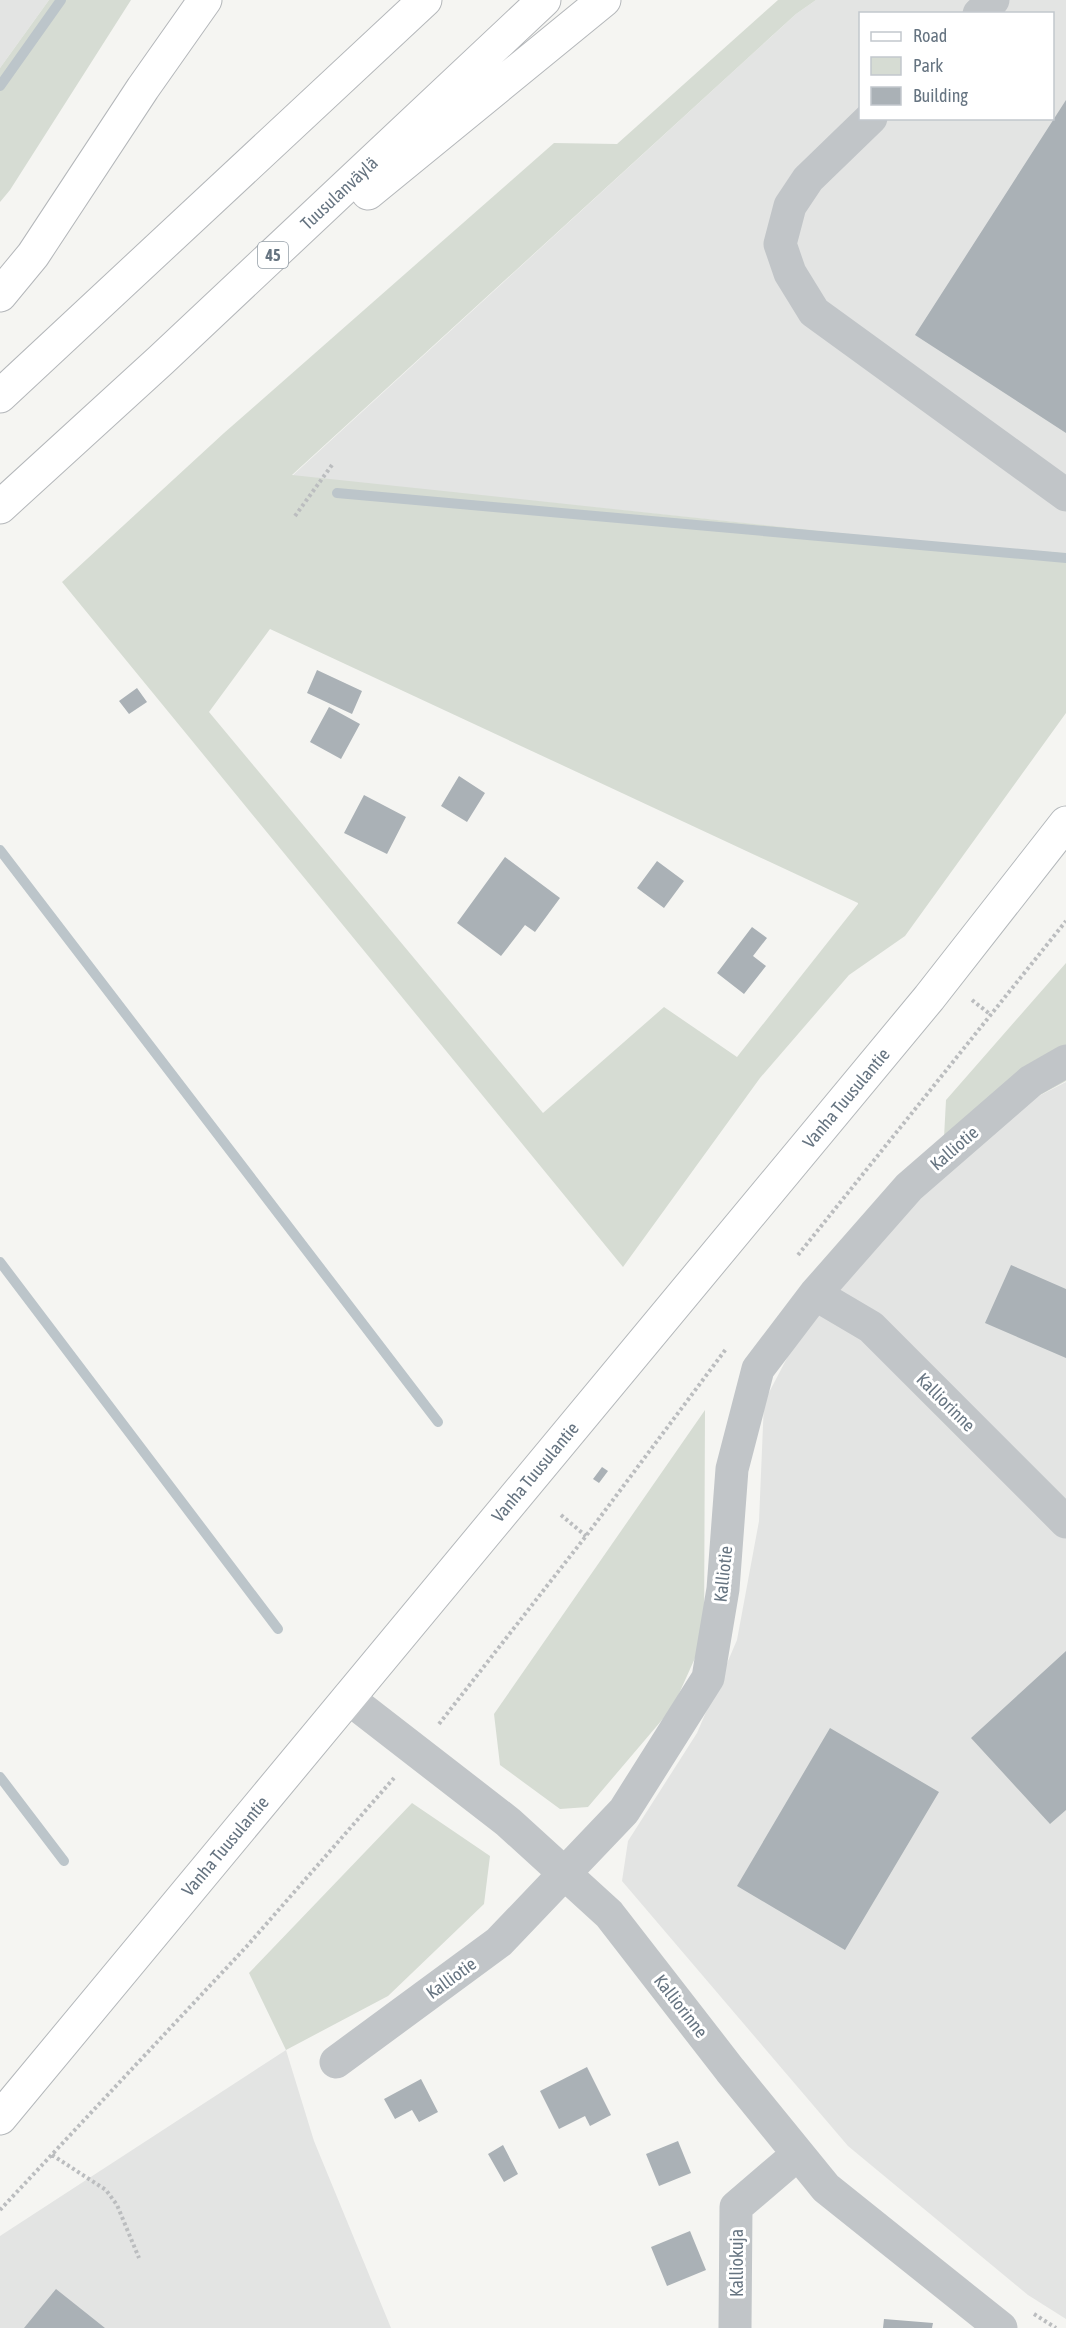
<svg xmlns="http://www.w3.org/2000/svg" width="1066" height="2328" viewBox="0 0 1066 2328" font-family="'Asap Condensed',sans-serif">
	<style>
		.built { fill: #e3e4e3; fill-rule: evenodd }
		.green { fill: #d6dcd3; fill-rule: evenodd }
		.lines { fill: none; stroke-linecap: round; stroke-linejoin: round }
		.stream { stroke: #bcc5ca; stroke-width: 10 }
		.building { fill: #aab1b6 }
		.major-casing { stroke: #b4b8bb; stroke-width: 35 }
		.highway-casing { stroke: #b4b7ba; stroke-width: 35 }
		.path { stroke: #bbbdbf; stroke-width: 4; stroke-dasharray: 3 3; stroke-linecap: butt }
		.minor { stroke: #c1c5c8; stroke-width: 33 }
		.major { stroke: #fff; stroke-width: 33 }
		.highway { stroke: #fff; stroke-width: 33 }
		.labels { text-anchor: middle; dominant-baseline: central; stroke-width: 6; stroke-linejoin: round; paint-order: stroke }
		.shield { fill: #fff; stroke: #949ea7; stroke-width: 1.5 }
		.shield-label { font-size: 16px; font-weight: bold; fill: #667481 }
		.street-label { font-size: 18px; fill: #667481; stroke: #fff }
	</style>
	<rect width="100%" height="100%" fill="#f5f5f2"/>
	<path class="built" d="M0,0H49L0,68Z
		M816,0H1066V553L925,542L292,476L796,14ZM860,14H1052V118H860Z
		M1066,1082V2319L1028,2295L848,2146L622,1881L628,1841L697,1733L737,1640L759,1521L764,1402L797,1339L909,1207L1031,1100Z
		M286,2050L314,2141L391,2328H0V2236Z"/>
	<path class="green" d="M49,0H131L10,190L0,202V68Z
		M778,0H816L796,14L292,475L925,542L1066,553V713L905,936L849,975L760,1078L623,1267L62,582L224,433L554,143L617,144ZM270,629L858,903V904L737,1057L664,1007L543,1113L209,712Z
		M1066,963V1081L1031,1100L942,1175L946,1100Z
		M705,1410L704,1638L673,1707L588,1807L560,1809L500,1765L494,1714Z
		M412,1803L490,1856L484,1904L388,1996L286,2050L249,1973Z"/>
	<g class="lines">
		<path class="stream" d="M0,86L61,0
			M337,493L1066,558
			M0,850L438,1422
			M0,1262L278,1629
			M0,1777L64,1861"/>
	</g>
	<path class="building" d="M1066,100V433L915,335Z
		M317,670L362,691L352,714L307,693Z
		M137,688L147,702L129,714L119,701Z
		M329,707L360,724L341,759L310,742Z
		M459,776L485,793L467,822L441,806Z
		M364,795L406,817L387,854L344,833Z
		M505,857L560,898L535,932L525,925L501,956L457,923Z
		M657,861L684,881L664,908L637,888Z
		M752,927L767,938L753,956L766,966L744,994L717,973Z
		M1011,1265L1066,1289V1358L985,1323Z
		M602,1467L608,1471L599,1483L593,1479Z
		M1066,1651V1810L1050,1824L971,1738Z
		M830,1728L939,1792L845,1950L737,1886Z
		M587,2067L611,2115L590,2126L585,2116L559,2129L540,2091Z
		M421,2079L438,2112L419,2122L412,2110L395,2119L384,2099Z
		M678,2141L691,2173L659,2186L646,2154Z
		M503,2145L518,2174L504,2182L488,2154Z
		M690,2231L706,2270L667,2286L651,2247Z
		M56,2289L105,2328H24Z
		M884,2319L933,2323L932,2328H883Z"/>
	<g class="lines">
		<defs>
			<path id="major" d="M0,2118L929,998L1066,823"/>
			<path id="highway" d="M368,193L604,0
				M0,295L33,255L143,88L205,0
				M0,396L425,0
				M0,507L161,360L544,0"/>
		</defs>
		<use href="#major" class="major-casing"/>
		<use href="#highway" class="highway-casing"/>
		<path class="path" d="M295,516L332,465
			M972,1000L991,1015
			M798,1255L1066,921
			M561,1515L586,1536
			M439,1724L586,1536L726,1349
			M52,2155L106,2190L117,2205L139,2258
			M0,2210L247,1946L394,1778
			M1034,2314L1056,2328"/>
		<path class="minor" d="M979,14L993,0
			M871,118L808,179L790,206L780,244L790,273L814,312L1066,495
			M815,1294L871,1327L1066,1522
			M348,1698L508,1822L609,1914L730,2070L826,2188L1001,2328
			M336,2062L499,1942L624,1811L708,1678L723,1589L732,1469L758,1369L815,1294L909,1187L1031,1081L1066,1061
			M735,2328L736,2207L798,2154"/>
		<use href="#major" class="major"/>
		<use href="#highway" class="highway"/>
	</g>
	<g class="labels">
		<rect class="shield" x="258" y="242" width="30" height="26" rx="4.5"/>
		<g class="shield-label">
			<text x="273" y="255">45</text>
		</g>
		<g class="street-label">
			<text transform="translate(339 193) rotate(-43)">Tuusulanväylä</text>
			<text transform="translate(846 1098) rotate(-50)">Vanha Tuusulantie</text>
			<text transform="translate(954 1148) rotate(-41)">Kalliotie</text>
			<text transform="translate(946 1402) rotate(45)">Kalliorinne</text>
			<text transform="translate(535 1472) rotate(-50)">Vanha Tuusulantie</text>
			<text transform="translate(723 1574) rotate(-84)">Kalliotie</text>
			<text transform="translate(225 1846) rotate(-50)">Vanha Tuusulantie</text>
			<text transform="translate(451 1978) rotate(-36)">Kalliotie</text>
			<text transform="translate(681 2006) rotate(52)">Kalliorinne</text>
			<text transform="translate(736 2263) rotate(-90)">Kalliokuja</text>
		</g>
	</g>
	<rect x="859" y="12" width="195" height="108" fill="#ffffff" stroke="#c2c7cd" stroke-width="1.5"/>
	<rect x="871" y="32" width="30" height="9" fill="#ffffff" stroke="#c2c7cd" stroke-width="1.5"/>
	<text x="913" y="42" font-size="18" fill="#667481">Road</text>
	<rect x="871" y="57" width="30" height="18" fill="#d6dcd3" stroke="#c2c7cd" stroke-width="1.5"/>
	<text x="913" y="72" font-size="18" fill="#667481">Park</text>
	<rect x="871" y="87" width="30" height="18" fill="#aab1b6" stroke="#c2c7cd" stroke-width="1.5"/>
	<text x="913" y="102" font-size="18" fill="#667481">Building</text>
</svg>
